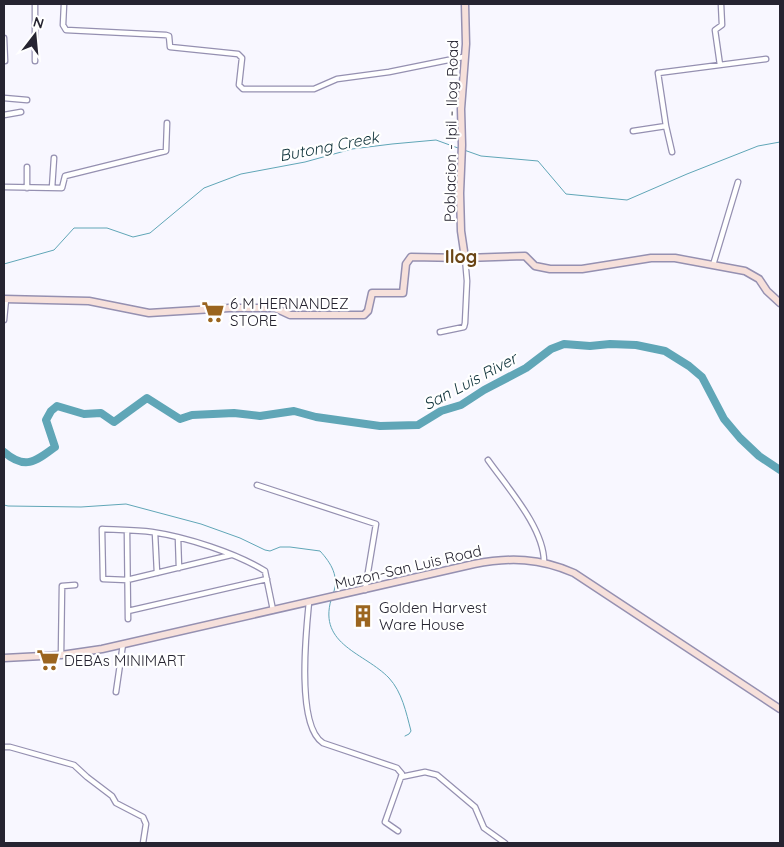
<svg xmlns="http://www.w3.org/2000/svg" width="784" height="847" viewBox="0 0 784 847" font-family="Quicksand,sans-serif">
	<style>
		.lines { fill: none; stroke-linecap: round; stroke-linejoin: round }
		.stream { stroke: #60a6b7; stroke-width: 1 }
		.river { stroke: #60a6b7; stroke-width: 8 }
		.street-casing { stroke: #9590b1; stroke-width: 7 }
		.secondary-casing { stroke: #9590b1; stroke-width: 9 }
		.street { stroke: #fff; stroke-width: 4.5 }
		.secondary { stroke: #f6e0db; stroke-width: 6 }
		.labels { text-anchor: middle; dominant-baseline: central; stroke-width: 4.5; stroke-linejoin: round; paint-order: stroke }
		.street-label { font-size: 15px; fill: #262431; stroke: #fff }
		.poi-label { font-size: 15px; fill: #262431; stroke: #fff; text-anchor: start }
		.water-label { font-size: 16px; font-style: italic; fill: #0e3139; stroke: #fff }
		.quarter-label { font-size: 18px; font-weight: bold; fill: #6a4515; stroke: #fff }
	</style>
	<rect width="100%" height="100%" fill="#f8f7ff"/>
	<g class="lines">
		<path class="stream" d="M464,150L481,156L538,161L566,194L627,200L687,174L758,146L780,142
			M4,264L54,250L74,228H107L133,237L150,233L204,188L241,174L305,162L352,149L392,144L436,140L458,148
			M4,505L8,506L81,507L126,504L201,524L240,538L265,550L270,551L280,547H290L320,551C331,563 340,577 333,594
			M331,600C318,645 365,653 389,678C402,692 406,712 411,731L409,734L405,736"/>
		<path class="river" d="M4,452C25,470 35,462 55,447L46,420L51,411L57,406L84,414L101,413L114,422L147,398L180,419L192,415L234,413L260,416L294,411L316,417L380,426L418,425L441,411L461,405L484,390L526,368L551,349L564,344L590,346L610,344L636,345L665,351L689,366L702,377L724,419L740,438L759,456L780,470"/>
		<defs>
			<path id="street" d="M35,4V61
				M64,4L63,25L66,30L166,35L169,36L170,47L238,54L242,58L239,85L243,89H314L337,79L389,72L463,57
				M4,38L5,61
				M720,65L715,30L722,25L721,4
				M4,98L27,100
				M4,115L21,112
				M666,126L672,152
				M633,131L666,126L658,73L766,59
				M4,187L62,188L65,176L166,151L167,123
				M27,188V167
				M52,188L54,158
				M713,265L738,182
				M4,320L6,299
				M440,332L464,327L465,323L467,281L465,258
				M488,460C507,487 545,529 544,563
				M257,485L376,524L365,590
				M127,531L128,619
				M155,533L157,573
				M178,538L179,568
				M231,555L127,580L103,579L102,529C118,530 136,530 152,532C186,537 236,553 265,571L273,610
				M309,602C306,632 296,726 323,743L397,768L402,774L401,777L385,822L398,831
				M128,611L267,579
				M61,655L62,586L75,585
				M116,692L123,644
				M4,747H10L74,765L87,777L112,796L116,803L143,817L146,824L143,843
				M401,777L425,772L437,775L475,807L484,828L505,843"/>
			<path id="secondary" d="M465,258L461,231L460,193L462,145L461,109L466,44L465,4
				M4,299L89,301L149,313L229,308H275L290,315H364L368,311L372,293H403L406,264L411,257L465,258L525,256L535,266L550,269H582L651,258H675L745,271L759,279L767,291L780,303
				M4,658L61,655L102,649L474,564C510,557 540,558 574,573L780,709"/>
		</defs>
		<use href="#street" class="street-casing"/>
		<use href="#secondary" class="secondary-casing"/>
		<use href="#street" class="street"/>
		<use href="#secondary" class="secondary"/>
	</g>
	<defs>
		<symbol id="supermarket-bare" viewBox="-9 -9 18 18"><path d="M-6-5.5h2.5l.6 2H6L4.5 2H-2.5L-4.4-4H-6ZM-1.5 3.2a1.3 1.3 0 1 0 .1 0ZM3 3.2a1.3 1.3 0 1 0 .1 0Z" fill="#9b651f" stroke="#fff" stroke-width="2.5" paint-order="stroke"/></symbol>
		<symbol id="building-bare" viewBox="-9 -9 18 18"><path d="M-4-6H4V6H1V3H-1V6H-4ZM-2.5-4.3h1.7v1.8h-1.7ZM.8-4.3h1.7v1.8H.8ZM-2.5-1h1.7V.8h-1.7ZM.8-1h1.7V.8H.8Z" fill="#9b651f" stroke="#fff" stroke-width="2.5" paint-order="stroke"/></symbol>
	</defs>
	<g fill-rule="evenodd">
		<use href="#supermarket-bare" x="197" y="296" width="32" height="32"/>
		<use href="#building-bare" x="347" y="600" width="32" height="32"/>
		<use href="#supermarket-bare" x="32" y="644" width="32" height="32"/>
	</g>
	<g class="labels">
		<g class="street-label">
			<text transform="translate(451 131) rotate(-89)">Poblacion - Ipil - Ilog Road</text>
			<text transform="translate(408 567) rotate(-13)">Muzon-San Luis Road</text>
		</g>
		<g class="poi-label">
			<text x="230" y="303">6 M HERNANDEZ<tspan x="230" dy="17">STORE</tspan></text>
			<text x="379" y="607">Golden Harvest<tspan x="379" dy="17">Ware House</tspan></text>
			<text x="64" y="660">DEBAs MINIMART</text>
		</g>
		<g class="water-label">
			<text transform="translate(329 146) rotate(-11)">Butong Creek</text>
			<text transform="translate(470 381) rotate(-28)">San Luis River</text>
		</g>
		<g class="quarter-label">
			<text x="461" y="256">Ilog</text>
		</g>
	</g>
	<rect width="784" height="847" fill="none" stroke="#262431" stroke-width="10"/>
	<g transform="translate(35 35) rotate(16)" stroke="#ffffff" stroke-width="4" paint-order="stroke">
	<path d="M0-4L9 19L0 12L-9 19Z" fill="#262431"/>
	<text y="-8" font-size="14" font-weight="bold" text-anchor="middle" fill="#262431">N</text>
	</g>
</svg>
